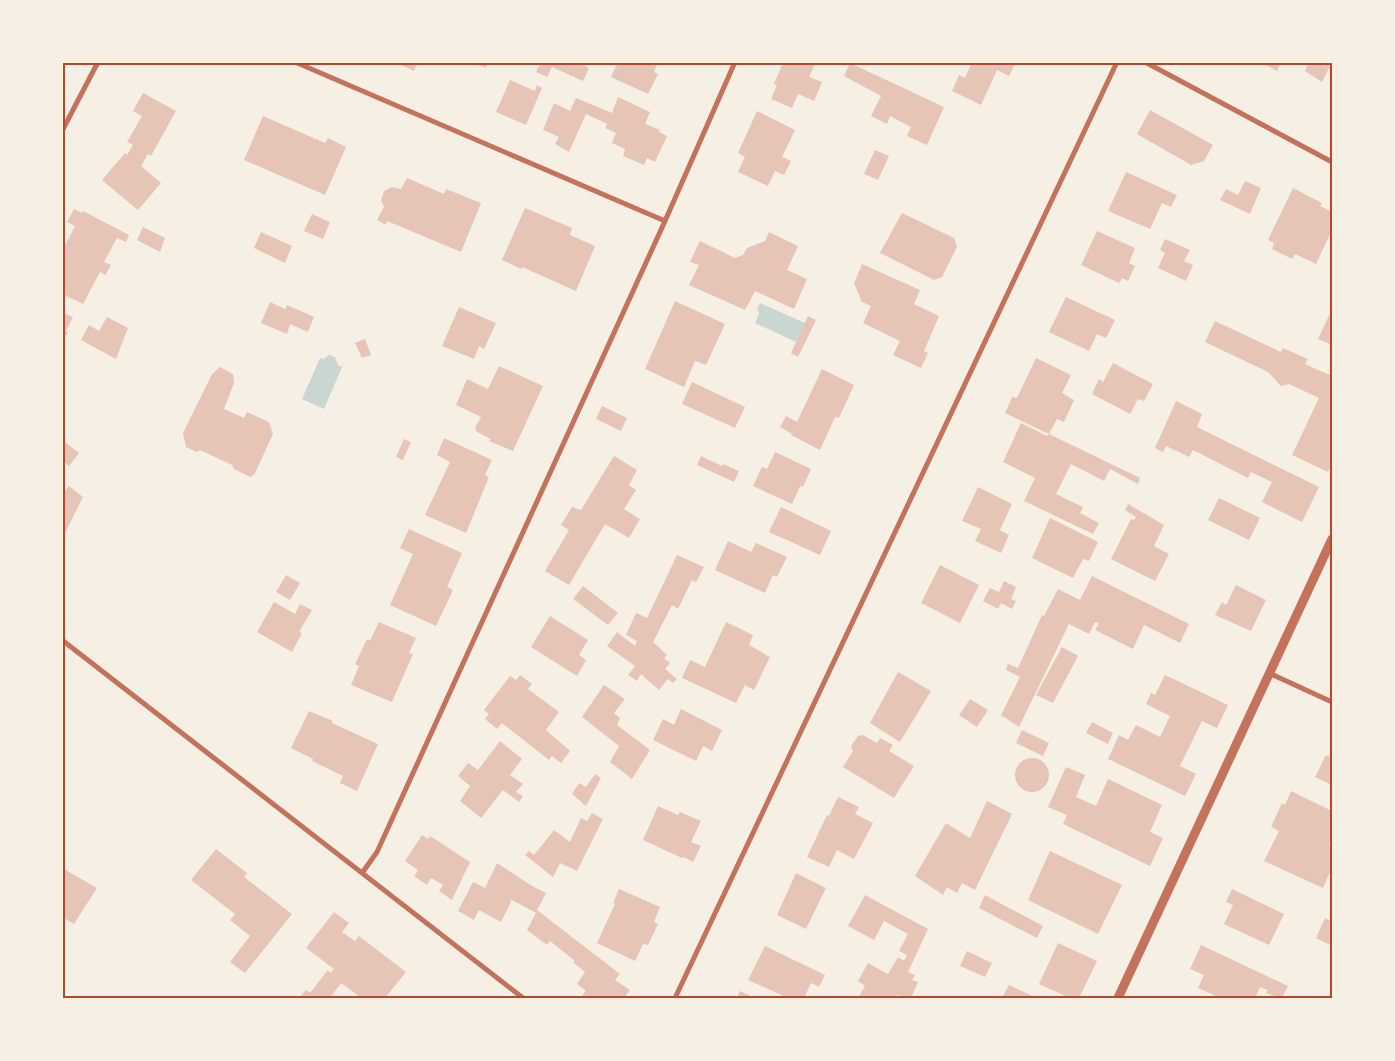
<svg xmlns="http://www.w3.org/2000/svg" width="1395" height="1061" viewBox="0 0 1395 1061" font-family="'Golos Text',sans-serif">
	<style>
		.water { fill: #c9d6d2 }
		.building { fill: #e6c5b7 }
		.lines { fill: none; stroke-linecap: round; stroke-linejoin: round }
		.minor { stroke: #c5725c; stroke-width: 5 }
		.tertiary { stroke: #c5725c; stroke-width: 9 }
		.neatline { fill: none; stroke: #b5482f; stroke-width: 2 }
	</style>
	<rect width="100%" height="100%" fill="#f6efe4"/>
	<path class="water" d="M760,303L805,323L796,342L755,323L759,314L757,309Z
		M329,355L335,357L338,365L342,367L324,409L302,399L320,358L323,359Z"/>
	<path class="building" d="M394,62H418L414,71Z
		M471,62H488L486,68Z
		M541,62H577L589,68L583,81L552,67L547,77L536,72Z
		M618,62H658L654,72L658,74L648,94L611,77Z
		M776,62H816L809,77L822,82L814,101L798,94L792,108L771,99L777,85L774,84L782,65Z
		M972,62H1016L1009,76L997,70L981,105L952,91L959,75L965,78Z
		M1260,62H1281L1277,71Z
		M1310,62H1332L1322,82L1305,71Z
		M850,63L944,107L927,145L907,136L911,127L890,116L887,124L871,116L881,96L844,76Z
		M510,80L535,91L537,85L542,88L526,125L496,112Z
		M143,93L176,111L151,156L148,154L141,166L161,183L138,210L102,180L125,153L127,155L133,145L127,142L142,116L133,111Z
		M618,97L650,112L645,124L660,130L659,132L667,136L655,162L647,158L644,165L623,156L625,149L612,143L616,133L605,128L607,124L586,114L569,152L555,144L559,137L543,130L554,103L570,111L576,98L612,113Z
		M1150,110L1213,145L1204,161L1191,165L1137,134Z
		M757,111L795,130L782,157L791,161L784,175L775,171L768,186L738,172L745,157L738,153Z
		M263,116L325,143L328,138L346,147L325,195L244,160Z
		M875,150L889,156L878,180L864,174Z
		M1126,172L1177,195L1171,207L1162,203L1150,229L1108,211Z
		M407,178L444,194L446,189L481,203L461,252L387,221L386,225L377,220L384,207L381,200L384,191L392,187L401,189Z
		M1245,181L1261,188L1250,214L1220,200L1226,189L1238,195Z
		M1293,188L1322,203L1320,206L1332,212V230L1316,264L1295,254L1292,259L1272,249L1274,243L1268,240Z
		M525,208L572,228L570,235L595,246L576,291L522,267L521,269L502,260Z
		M74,209L82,213L83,211L129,235L126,242L117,238L104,262L111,265L105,275L100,272L83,304L62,294V251L75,226L67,222Z
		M902,213L954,238L957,247L942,277L934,280L880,253Z
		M312,214L330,222L323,239L304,231Z
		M143,227L165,238L160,252L137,240Z
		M1097,231L1135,248L1129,263L1135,266L1128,281L1122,278L1119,283L1081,265Z
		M261,232L292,246L285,263L254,248Z
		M769,232L798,246L787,270L807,279L794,309L755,291L745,310L689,285L699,265L690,262L700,241L735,258L743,255L747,248L765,241Z
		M1165,239L1190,250L1184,261L1193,265L1186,281L1158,268L1165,253L1160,250Z
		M862,264L920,290L914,304L939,316L924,351L928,353L921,368L893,355L900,341L863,323L871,306L862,302L854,283Z
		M1066,297L1115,320L1106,338L1097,334L1089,351L1049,332Z
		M675,301L725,324L706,365L695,361L684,387L645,369Z
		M270,302L285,309L287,305L314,317L308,332L290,324L287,334L261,323Z
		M459,307L496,323L484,349L479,346L474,359L442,346Z
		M1332,309V345L1318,339Z
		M62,312L73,317L66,331L68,332L62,343Z
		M808,316L816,320L798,357L791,353Z
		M107,317L128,328L116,359L81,340L89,325L99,331Z
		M1215,321L1281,352L1283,348L1308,359L1305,364L1332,376V463L1328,472L1292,455L1319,398L1289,384L1281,386L1268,372L1205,342Z
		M365,339L371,355L362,358L355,343Z
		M1036,358L1071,375L1062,393L1074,400L1064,422L1057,419L1049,434L1005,413L1012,397L1017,398Z
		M1113,363L1153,384L1144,401L1138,399L1130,414L1092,394L1099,379L1103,382Z
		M499,366L543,386L513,451L489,441L491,439L477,432L475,428L481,417L456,405L467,379L488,389Z
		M220,367L233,374L234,383L224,409L244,418L247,412L269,422L273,434L254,475L250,477L234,469L232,465L200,450L197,452L186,447L183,433L212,374Z
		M822,369L854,385L839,418L835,417L820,450L791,435L792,434L780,427L786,416L797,422Z
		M692,382L745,407L735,428L682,404Z
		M1176,401L1202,414L1197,427L1319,487L1302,522L1262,502L1272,482L1251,472L1248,478L1193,450L1189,457L1166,446L1163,452L1155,448Z
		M602,406L627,418L621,431L596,419Z
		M1021,423L1047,436L1049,434L1140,478L1138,484L1110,469L1104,481L1071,464L1056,494L1083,507L1080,513L1099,523L1093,534L1024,501L1035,478L1003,462Z
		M444,438L492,460L485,475L489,477L466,533L425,515L450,462L437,455Z
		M404,439L411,442L403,460L396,457Z
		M62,440L79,453L69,466L62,461Z
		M775,452L811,469L803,487L800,486L792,504L753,486L762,467L767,469Z
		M614,456L637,470L629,485L636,490L624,509L640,519L629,538L605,524L569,585L545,571L569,530L561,525L572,507L581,510Z
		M701,456L722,466L723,464L739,471L734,482L697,465Z
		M69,486L83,497L62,539V495Z
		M978,487L1012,504L1000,530L1009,535L1001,553L975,541L981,529L962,521Z
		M1219,498L1260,518L1249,540L1208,520Z
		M1128,504L1164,525L1154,546L1169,554L1155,581L1111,559L1131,519L1134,520L1136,517L1125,510Z
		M781,507L831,531L820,555L769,532Z
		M1050,518L1098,542L1089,561L1083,559L1073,578L1032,558Z
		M409,529L462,553L447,587L453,590L436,626L390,605L413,554L400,548Z
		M728,541L751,552L756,543L787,557L777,577L773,575L765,593L715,570Z
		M677,555L704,567L696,582L692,580L678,609L672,605L653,642L667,655L664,658L670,663L665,669L677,679L673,683L668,679L659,690L641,674L637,681L628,675L635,666L607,646L617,632L635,646L637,641L626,635L636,613L647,618Z
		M940,565L979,585L960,623L921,603Z
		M286,575L300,583L290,600L276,592Z
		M1092,576L1189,624L1180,643L1144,625L1133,649L1095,630L1099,623L1095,622L1089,634L1069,624L1019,727L1001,715L1020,677L1006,670L1008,664L1018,668L1042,615L1044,616L1058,589L1080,600Z
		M1004,581L1016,587L1011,599L1016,601L1012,609L1001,603L998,609L983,601L990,588L999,592Z
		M1236,585L1266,600L1251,631L1215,615L1222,602L1226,605Z
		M583,586L618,613L608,625L573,599Z
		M274,602L295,614L300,604L312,610L299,632L302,633L292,652L257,632Z
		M550,616L588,640L579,655L586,660L577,676L531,647Z
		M379,622L416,638L409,653L413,654L392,702L351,685L359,666L355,664L367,639L370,641Z
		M726,622L753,635L749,645L770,657L754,690L745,685L736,703L682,678L690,660L705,667Z
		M1062,647L1078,656L1053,703L1036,695Z
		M898,672L931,691L900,742L870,723Z
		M520,675L532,684L528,689L559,712L546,730L570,751L561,763L552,756L549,760L502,723L497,729L485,719L489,714L484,710L510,676L516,680Z
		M1165,675L1228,705L1217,728L1202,721L1180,766L1196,774L1185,796L1108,759L1119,735L1128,740L1136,725L1160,737L1170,716L1146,704L1151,693L1155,695Z
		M604,685L625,699L614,713L620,718L617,725L650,750L632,779L610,762L619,746L582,717Z
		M970,699L988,710L977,727L959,715Z
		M681,709L722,730L712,751L703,746L696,761L653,740L663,719L674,725Z
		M309,711L333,721L332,723L378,744L357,791L340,783L343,776L312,761L313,759L291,748Z
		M1092,722L1113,733L1108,744L1086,733Z
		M1022,730L1049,743L1043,756L1016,743Z
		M863,735L877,743L880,738L893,745L889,751L914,766L894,798L843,767L853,751L851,746L858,736Z
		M500,741L522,759L510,775L523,784L516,792L523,796L519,802L503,790L481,818L460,801L470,786L458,776L468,763L478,770Z
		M1332,750V785L1315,777L1326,755L1329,757Z
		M1015 775a17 17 0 1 1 34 0a17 17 0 1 1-34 0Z
		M1066,767L1085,775L1076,797L1096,806L1108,779L1162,805L1150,832L1163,838L1150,866L1063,824L1067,815L1048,807Z
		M595,774L601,778L586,806L572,794L579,783L586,787Z
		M1291,791L1332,811V836L1329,844L1332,846V867L1323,888L1264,861L1279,831L1271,827L1282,803L1285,805Z
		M838,797L859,807L855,814L873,823L854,859L837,850L829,867L807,857L827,815L829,816Z
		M987,801L1012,814L975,890L962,883L957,893L947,887L943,895L915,876L946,823L970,838Z
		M658,806L678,815L680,812L701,821L691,842L701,846L693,862L684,857L682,858L643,840Z
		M592,813L603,819L577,871L560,863L553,877L525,855L529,851L534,855L554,830L570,842L581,818L587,821Z
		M422,835L428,839L430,836L470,862L452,900L439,891L443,885L431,878L427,885L414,876L418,870L405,861Z
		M216,849L247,873L244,877L292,914L245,973L230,962L250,936L230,920L235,914L191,880Z
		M1050,851L1122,885L1098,934L1028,900Z
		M497,863L532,886L546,893L537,910L620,974L615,980L630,990L624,998H580L586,991L577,984L585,972L573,962L575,961L550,941L547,945L527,930L536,913L510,899L511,902L501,922L479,910L474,920L458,911L473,882L485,888Z
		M62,868L97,888L74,924L62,917Z
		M796,873L826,888L806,929L777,915Z
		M619,889L660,907L654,922L658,924L648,945L643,944L635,961L597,943L615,904L613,903Z
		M1232,889L1284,914L1269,945L1224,924L1233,905L1226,902Z
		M865,895L928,929L908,972L915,975L912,980L918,982L911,998H905L897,995L895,998H858L865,986L858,981L868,963L888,974L898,957L904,961L907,955L899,951L908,934L884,921L874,940L848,926Z
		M985,895L1043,926L1037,938L979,908Z
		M334,912L349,923L342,932L355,941L359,936L406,972L385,998H361L341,983L330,998H299L306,990L310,993L328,970L330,973L334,969L306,948Z
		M1325,918L1332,922V946L1316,938Z
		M1058,943L1097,961L1079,998H1070L1039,984Z
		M1201,945L1288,986L1282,998L1266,993L1268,990L1260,987L1255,998H1220L1198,988L1204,975L1190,969Z
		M765,946L825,975L819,987L811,983L804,998H788L748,980Z
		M967,951L992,963L985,977L960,966Z
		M1009,985L1037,998H1007L1003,996Z
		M740,991L755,998H737Z"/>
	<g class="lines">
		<path class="minor" d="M295,62L665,221
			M1145,62L1332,162
			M62,131L98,62
			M62,640L523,998
			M1269,673L1332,702
			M362,873L377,852L665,221L735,62
			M675,998L1117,62"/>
		<path class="tertiary" d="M1118,998L1332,539"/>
	</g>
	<rect width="1395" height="1061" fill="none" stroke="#f6efe4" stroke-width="128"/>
	<rect x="64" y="64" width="1267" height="933" class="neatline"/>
</svg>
